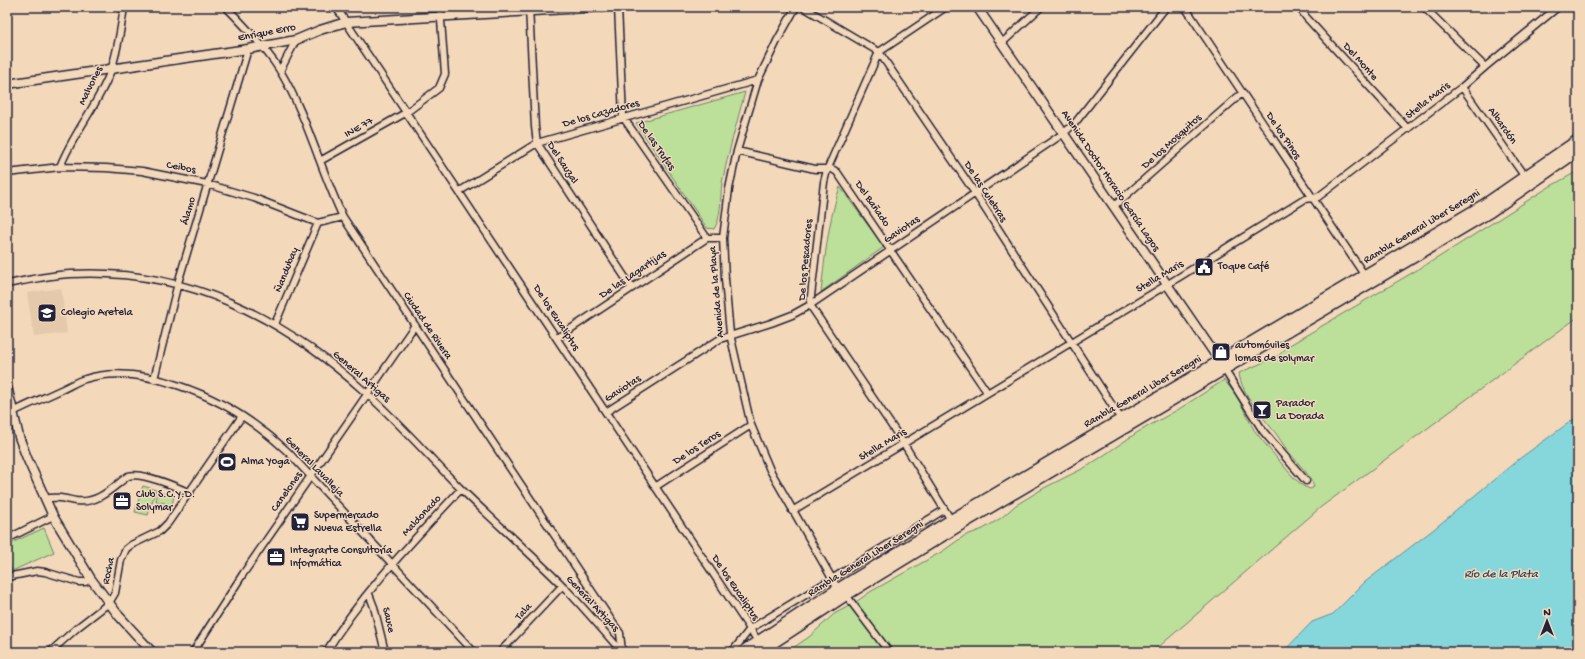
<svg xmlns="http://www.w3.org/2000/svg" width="1585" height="659" viewBox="0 0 1585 659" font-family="'Gochi Hand',sans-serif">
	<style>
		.built { fill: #e4c9aa }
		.green { fill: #bcdf99; stroke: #6f806a }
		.water { fill: #86d7dc; stroke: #5e8f9c }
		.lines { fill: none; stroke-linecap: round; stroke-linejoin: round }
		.minor-casing { stroke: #22223b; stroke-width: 9 }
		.tertiary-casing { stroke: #22223b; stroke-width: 11 }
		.primary-casing { stroke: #22223b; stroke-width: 13 }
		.minor { stroke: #f3d8ba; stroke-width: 6 }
		.tertiary { stroke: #f3d8ba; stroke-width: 8 }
		.primary { stroke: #f3d8ba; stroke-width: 10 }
		.labels { text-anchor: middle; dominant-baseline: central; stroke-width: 3; stroke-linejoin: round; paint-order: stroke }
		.street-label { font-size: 11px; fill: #22223b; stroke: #f3d8ba }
		.poi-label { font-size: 11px; fill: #22223b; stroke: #f3d8ba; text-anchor: start }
		.water-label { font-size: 12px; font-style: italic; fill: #36465b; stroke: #f3d8ba }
	</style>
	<rect width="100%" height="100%" fill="#f3d8ba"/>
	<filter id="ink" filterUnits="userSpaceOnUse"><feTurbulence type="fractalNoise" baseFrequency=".025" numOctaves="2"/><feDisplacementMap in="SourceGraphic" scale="8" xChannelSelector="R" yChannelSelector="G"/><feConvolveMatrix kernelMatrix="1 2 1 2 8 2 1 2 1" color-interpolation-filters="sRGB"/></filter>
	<g filter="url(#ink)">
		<path class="built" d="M61,288L67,333L34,337L27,293Z"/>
		<path class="green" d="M745,92C737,122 728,153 722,183C720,198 722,217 714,229L707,228L636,123Z
			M1578,171V317L1321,507L1162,644L1149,652H787L809,637L834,614L853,604L870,592L943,551L964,536L983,529L1001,518L1016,505L1044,488L1088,466L1138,432L1179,409L1224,380L1237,396L1254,430L1271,451L1294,478L1303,486L1310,489L1314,487C1310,474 1301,467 1293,457C1287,450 1282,443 1277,435C1264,418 1241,394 1239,373L1278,356L1288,346L1439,257L1549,187Z
			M840,187L884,247L821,292C825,257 828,221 840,187Z
			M143,486L156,490L148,515L135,512Z
			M158,492L174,496L172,505L156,501Z
			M44,528L54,552L12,571L7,559V545Z"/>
		<path class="water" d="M1578,416V652H1283L1312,622L1333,614L1365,582L1434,529L1519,459Z"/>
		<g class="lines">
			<defs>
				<path id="minor" d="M226,7C245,26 264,46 279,69C307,115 320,169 343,217L613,623L620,633L622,652
					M336,7L758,641
					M529,7L535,127L537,143L632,288
					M618,7L623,117L707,238
					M796,7L777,41L758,80L737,151L729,189L723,238L725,279L730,334L751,425L770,470L838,589
					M803,7L879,52L975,193L1121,419
					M946,7L879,52L827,170L824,182L810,305L904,444L951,520
					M1185,7L1365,276
					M1299,7L1306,17L1408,129
					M1424,7L1485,67
					M1002,43L1041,7
					M280,71L296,40
					M1462,87L1525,177
					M737,151L815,169H832L837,172L987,392
					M320,161L407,112L439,88L445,74L440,7
					M60,167C73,133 99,104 111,70C118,50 121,28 124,7
					M7,173L60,167L106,168L142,171L207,184L254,198L318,223L343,217
					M460,191L537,143L758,80
					M1114,206L1242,93
					M7,284C28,280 50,275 71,274C186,268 281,316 365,392C399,422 429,457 461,489C495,522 530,553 563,586C583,607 602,629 621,651
					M275,324L318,223
					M557,338L707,238H723
					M1224,369L1263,431L1306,481
					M154,379L178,283L248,49
					M606,412L720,339L771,323L792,315L810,305L1064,133L1075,123L1166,7
					M7,418L13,412C29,404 46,397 63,389C70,386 77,381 85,379C141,362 219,396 263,431C272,437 280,445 289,453L474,652
					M655,487L751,425
					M45,499C57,496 65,499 76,501C98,504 112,488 128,476C142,472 177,487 190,493
					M792,511L1168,284L1305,199L1318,197L1462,87L1485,67L1558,7
					M7,539L53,516
					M7,577L37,571L45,572L79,582H85L91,579
					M369,594L374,607L385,652
					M846,595L889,652
					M50,652L78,627L109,603L115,593L121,560L126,549L131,545L160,531L168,523L242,416
					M193,652L243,574L415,325
					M326,652C363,592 413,541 461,489
					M500,652L562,586
					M732,652L750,629L944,510"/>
				<path id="tertiary" d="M977,7L1223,366
					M7,84L248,49L296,40L320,30L346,22L603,7
					M7,386L19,437L27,458L53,516L91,579L119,616L152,652"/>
				<path id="primary" d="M742,652L838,589L951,520L1485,204L1578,140
					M759,652L846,595L957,527L1490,212L1578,151"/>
			</defs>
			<use href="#minor" class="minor-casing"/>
			<use href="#tertiary" class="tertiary-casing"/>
			<use href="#primary" class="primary-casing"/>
			<use href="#minor" class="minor"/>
			<use href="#tertiary" class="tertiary"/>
			<use href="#primary" class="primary"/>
		</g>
	</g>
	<defs>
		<symbol id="civic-square" viewBox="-11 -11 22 22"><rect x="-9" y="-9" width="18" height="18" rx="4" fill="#22223b" stroke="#f3d8ba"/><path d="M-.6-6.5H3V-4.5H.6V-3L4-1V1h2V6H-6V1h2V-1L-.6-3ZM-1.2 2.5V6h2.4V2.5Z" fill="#fff"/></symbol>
		<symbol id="school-square" viewBox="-11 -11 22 22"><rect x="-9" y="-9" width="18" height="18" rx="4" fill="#22223b" stroke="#f3d8ba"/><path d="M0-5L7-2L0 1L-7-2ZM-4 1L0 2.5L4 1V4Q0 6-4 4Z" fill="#fff"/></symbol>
		<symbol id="shop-square" viewBox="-11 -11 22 22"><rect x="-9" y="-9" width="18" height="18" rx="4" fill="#22223b" stroke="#f3d8ba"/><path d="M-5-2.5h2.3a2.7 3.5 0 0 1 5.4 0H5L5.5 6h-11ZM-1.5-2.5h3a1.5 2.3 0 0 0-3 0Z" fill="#fff"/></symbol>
		<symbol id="bar-square" viewBox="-11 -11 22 22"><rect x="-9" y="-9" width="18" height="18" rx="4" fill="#22223b" stroke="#f3d8ba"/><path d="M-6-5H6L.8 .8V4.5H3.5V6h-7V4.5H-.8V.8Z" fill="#fff"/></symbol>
		<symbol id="stadium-square" viewBox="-11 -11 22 22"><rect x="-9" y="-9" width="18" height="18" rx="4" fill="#22223b" stroke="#f3d8ba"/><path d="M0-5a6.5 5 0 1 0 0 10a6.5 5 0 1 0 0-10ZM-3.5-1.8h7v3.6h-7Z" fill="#fff"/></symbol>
		<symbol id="office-square" viewBox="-11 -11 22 22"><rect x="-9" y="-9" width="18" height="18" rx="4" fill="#22223b" stroke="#f3d8ba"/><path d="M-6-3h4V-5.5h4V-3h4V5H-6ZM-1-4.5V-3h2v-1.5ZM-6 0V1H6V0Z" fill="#fff"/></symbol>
		<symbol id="supermarket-square" viewBox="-11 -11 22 22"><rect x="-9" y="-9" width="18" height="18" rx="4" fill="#22223b" stroke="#f3d8ba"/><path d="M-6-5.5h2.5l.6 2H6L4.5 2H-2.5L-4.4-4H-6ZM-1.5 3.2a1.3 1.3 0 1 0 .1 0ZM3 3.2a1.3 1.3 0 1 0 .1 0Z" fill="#fff"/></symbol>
	</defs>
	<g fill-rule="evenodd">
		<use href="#civic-square" x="1193" y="256" width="22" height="22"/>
		<use href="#school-square" x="36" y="302" width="22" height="22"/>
		<use href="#shop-square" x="1210" y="341" width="22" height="22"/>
		<use href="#bar-square" x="1251" y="399" width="22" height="22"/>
		<use href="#stadium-square" x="216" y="451" width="22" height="22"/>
		<use href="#office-square" x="111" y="490" width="22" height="22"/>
		<use href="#supermarket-square" x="289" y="511" width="22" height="22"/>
		<use href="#office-square" x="265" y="546" width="22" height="22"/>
	</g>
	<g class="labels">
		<g class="street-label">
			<text transform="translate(267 33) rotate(-11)">Enrique Erro</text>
			<text transform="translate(1360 62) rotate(48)">Del Monte</text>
			<text transform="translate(91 86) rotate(-64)">Malvones</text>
			<text transform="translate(1428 101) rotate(-38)">Stella Maris</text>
			<text transform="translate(601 114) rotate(-16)">De los Cazadores</text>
			<text transform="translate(1502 126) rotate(55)">Albardón</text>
			<text transform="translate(359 128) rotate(-29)">INE 77</text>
			<text transform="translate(1283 136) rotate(56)">De los Pinos</text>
			<text transform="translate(1172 142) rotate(-42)">De los Mosquitos</text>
			<text transform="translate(656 146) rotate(55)">De las Trufas</text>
			<text transform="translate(562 163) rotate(57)">Del Sauzal</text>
			<text transform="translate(181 168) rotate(11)">Ceibos</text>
			<text transform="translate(1110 181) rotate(56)">Avenida Doctor Horacio García Lagos</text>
			<text transform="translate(985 192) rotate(57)">De las Culebras</text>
			<text transform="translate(872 204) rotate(55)">Del Bañado</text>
			<text transform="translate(189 211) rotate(-74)">Álamo</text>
			<text transform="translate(1422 227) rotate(-31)">Rambla General Liber Seregni</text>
			<text transform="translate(902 230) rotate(-34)">Gaviotas</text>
			<text transform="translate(806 260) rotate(-85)">De los Pescadores</text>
			<text transform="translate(287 270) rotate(-68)">Ñandubay</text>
			<text transform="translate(633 275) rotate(-34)">De las Lagartijas</text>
			<text transform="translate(1160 277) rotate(-31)">Stella Maris</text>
			<text transform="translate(717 292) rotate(-95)">Avenida de la Playa</text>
			<text transform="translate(556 318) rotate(57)">De los Eucaliptus</text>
			<text transform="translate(427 326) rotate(56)">Ciudad de Rivera</text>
			<text transform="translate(361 377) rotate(41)">General Artigas</text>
			<text transform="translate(623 389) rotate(-33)">Gaviotas</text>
			<text transform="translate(1143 392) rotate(-30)">Rambla General Liber Seregni</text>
			<text transform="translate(883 445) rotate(-31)">Stella Maris</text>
			<text transform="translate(697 448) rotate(-33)">De los Teros</text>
			<text transform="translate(314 467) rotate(46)">General Lavalleja</text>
			<text transform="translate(287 492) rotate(-55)">Canelones</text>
			<text transform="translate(422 516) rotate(-47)">Maldonado</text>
			<text transform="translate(866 559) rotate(-32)">Rambla General Liber Seregni</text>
			<text transform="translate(109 571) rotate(-78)">Rocha</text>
			<text transform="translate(735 588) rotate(56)">De los Eucaliptus</text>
			<text transform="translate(592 604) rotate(47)">General Artigas</text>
			<text transform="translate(524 612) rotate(-47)">Tala</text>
			<text transform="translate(388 620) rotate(76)">Sauce</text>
		</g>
		<g class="poi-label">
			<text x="1218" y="267">Toque Café</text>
			<text x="61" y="313">Colegio Aretela</text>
			<text x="1235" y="346">automóviles<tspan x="1235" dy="13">lomas de solymar</tspan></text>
			<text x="1276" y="404">Parador<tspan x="1276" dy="13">La Dorada</tspan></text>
			<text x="241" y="462">Alma Yoga</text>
			<text x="136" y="495">Club S.C.Y.D.<tspan x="136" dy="13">Solymar</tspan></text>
			<text x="314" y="516">Supermercado<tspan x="314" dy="13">Nueva Estrella</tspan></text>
			<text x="290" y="551">Integrarte Consultoría<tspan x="290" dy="13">Informática</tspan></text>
		</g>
		<g class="water-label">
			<text x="1501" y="575">Río de la Plata</text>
		</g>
	</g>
	<rect width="1585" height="659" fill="none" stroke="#f3d8ba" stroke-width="24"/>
	<rect x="12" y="12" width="1561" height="635" fill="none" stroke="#22223b" stroke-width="1.5" filter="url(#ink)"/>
	<g transform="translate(1547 621)" stroke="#f3d8ba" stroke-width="3" paint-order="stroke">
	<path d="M0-3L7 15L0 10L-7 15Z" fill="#22223b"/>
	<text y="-6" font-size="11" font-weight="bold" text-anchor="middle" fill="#22223b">N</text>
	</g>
</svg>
